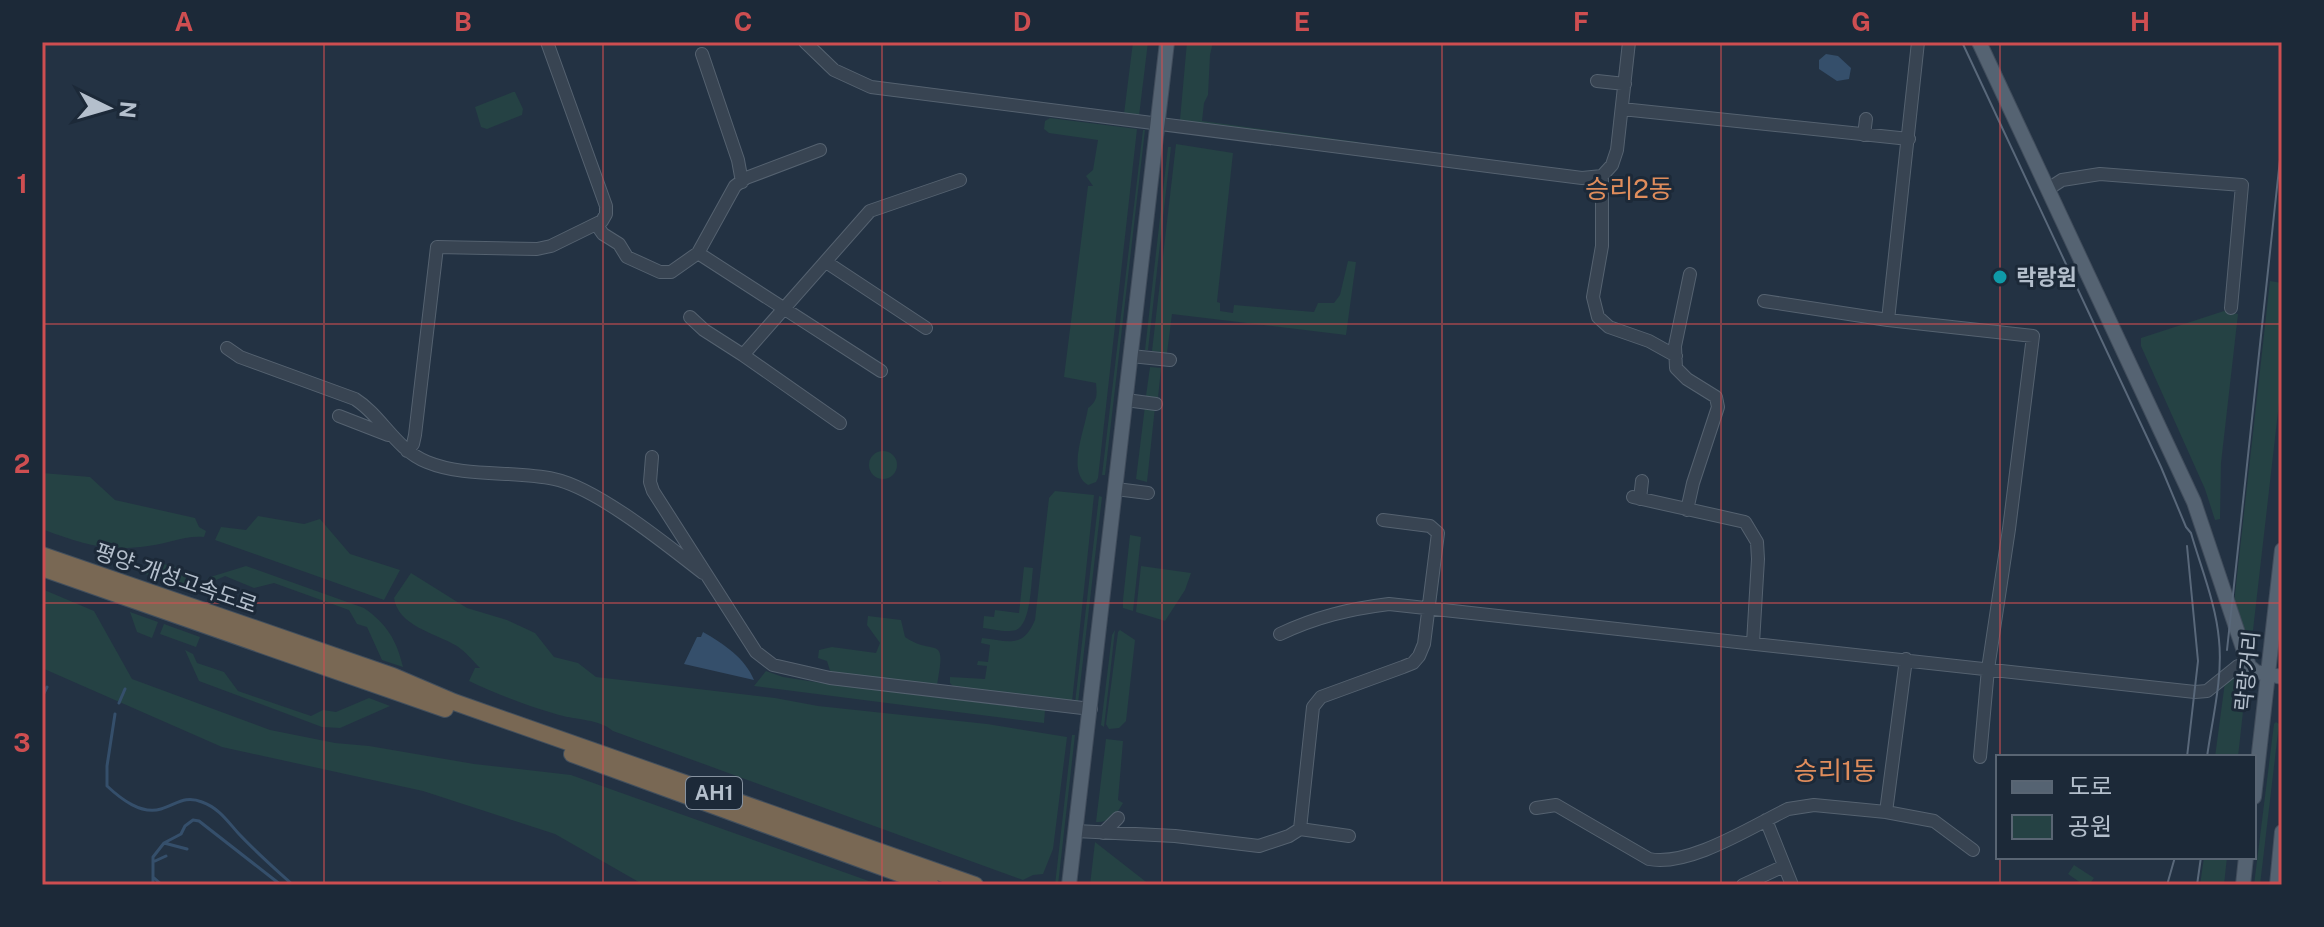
<svg xmlns="http://www.w3.org/2000/svg" width="2324" height="927" viewBox="0 0 2324 927" font-family="'Public Sans','Noto Sans KR',sans-serif">
	<style>
		.green { fill: #254244 }
		.water { fill: #354f6b }
		.lines { fill: none; stroke-linecap: round; stroke-linejoin: round }
		.stream { stroke: #354f6b; stroke-width: 3 }
		.minor-casing { stroke: #556270; stroke-width: 14 }
		.major-casing { stroke: #414d5c; stroke-width: 16 }
		.highway-casing { stroke: #424f5d; stroke-width: 18 }
		.minor { stroke: #384452; stroke-width: 12 }
		.major { stroke: #556372; stroke-width: 14 }
		.highway { stroke: #796854; stroke-width: 16 }
		.tram { stroke: #59687a; stroke-width: 2 }
		.grid { fill: none; stroke: #ce4e51; stroke-width: 2; stroke-opacity: 0.55 }
		.culture-dot { fill: #0f9aa8; stroke: #1c2938; stroke-width: 3 }
		.labels { text-anchor: middle; dominant-baseline: central; stroke-width: 6; stroke-linejoin: round; paint-order: stroke }
		.shield { fill: #1c2938; stroke: #8692a0; stroke-width: 2 }
		.shield-label { font-size: 20px; font-weight: bold; fill: #b4bfcc }
		.poi-label { font-size: 22px; font-weight: bold; fill: #b4bfcc; stroke: #1c2938; text-anchor: start }
		.street-label { font-size: 22px; fill: #b4bfcc; stroke: #1c2938 }
		.quarter-label { font-size: 26px; fill: #e08d5c; stroke: #1c2938 }
		.neatline { fill: none; stroke: #ce4e51; stroke-width: 3 }
		.grid-label { font-size: 26px; text-anchor: middle; font-weight: bold; fill: #ce4e51 }
	</style>
	<rect width="100%" height="100%" fill="#233243"/>
	<path class="green" d="M1133,42H1148L1139,116L1124,114Z
		M1187,42H1213L1210,55L1208,95L1204,103L1202,121L1358,142L1357,147L1180,120Z
		M513,92H515L523,109L522,115L487,129L481,127L475,107Z
		M1050,118L1137,129L1098,478L1096,482L1088,485C1066,472 1085,430 1088,408C1098,401 1097,394 1096,383L1064,377L1088,186H1093L1086,176L1093,170L1098,140L1049,133L1044,129L1045,121Z
		M1143,130H1145L1105,475H1102Z
		M1176,144L1233,153L1217,302L1220,303V311L1233,313L1234,305L1314,312L1318,303H1334L1340,295L1348,261L1356,262L1346,335L1172,314L1167,353L1152,351Z
		M1168,147H1171L1148,350H1145Z
		M2270,281L2282,283V377L2252,639L2248,638L2234,603Z
		M2224,311L2238,314L2221,463L2220,519L2215,520L2205,489L2141,346V338Z
		M1150,367L1161,368L1158,398L1146,396Z
		M1145,406L1155,407L1147,482L1136,479Z
		M869 465a14 14 0 1 1 28 0a14 14 0 1 1-28 0Z
		M42,473L90,477L115,500L195,518L199,527L206,531L204,537C184,535 168,544 148,546C105,552 82,544 42,529Z
		M1055,491L1094,495L1072,702L953,686L950,683V677L985,679L987,666L977,665L978,661L988,662L990,645L981,643L982,638C1008,641 1023,649 1035,620L1049,498Z
		M1099,496L1102,497L1078,703H1075Z
		M258,516L304,524L320,519L350,554L400,570L384,600L215,540L221,527L246,530Z
		M1130,535L1141,537L1133,611L1123,608V600Z
		M164,564L177,568L172,583L145,574L152,567Z
		M246,566L364,608C387,624 397,641 403,667L382,660L367,627L357,624L349,610L274,583L254,588L225,576L214,581L207,578Z
		M1141,566L1191,573L1185,590L1165,621L1136,612Z
		M1024,567L1033,568C1031,583 1031,624 1016,630C1007,633 992,629 983,628L984,616L994,617L995,610L1019,613Z
		M411,573L467,608L507,620L535,633L554,657L578,663L596,677L775,698L818,706L987,724L1067,737L1053,849L1043,874L1033,875L1023,880L613,731C599,719 577,720 559,715C528,706 499,695 469,681L475,668H480C473,661 466,652 457,646C435,633 398,626 394,598Z
		M181,575L217,588L213,598L177,585Z
		M42,589L94,611L132,679L270,730L335,743L369,746L474,764L571,775L880,885H644L555,834L423,791L222,747L42,668Z
		M130,612L158,622L152,638L137,632Z
		M868,616L901,620L905,637C935,658 947,631 937,685L831,674L827,661L818,658L819,650L832,647L876,653L880,643L867,625Z
		M164,624L200,637L196,647L160,634Z
		M1115,630L1104,727L1101,725L1112,635Z
		M1120,630L1135,640L1126,721L1119,728L1109,729L1106,724L1118,632Z
		M185,650L193,654L197,663L224,672L238,691L311,716L323,710L336,712L369,698L390,706L340,728L322,727L199,681Z
		M766,671L783,677L828,684L1045,710L1044,723L754,686Z
		M2233,676L2241,677L2246,684L2238,757H2215L2225,682Z
		M2276,722L2279,724L2260,885H2254L2274,724Z
		M1072,735H1075L1058,885H1055Z
		M1106,739L1123,741L1118,800L1123,803C1117,814 1109,823 1096,822Z
		M1095,842L1150,885H1090Z
		M2204,857H2227L2224,885H2200Z
		M2074,865L2094,878L2089,885H2084L2068,874Z"/>
	<path class="water" d="M1826,54L1838,56L1851,68L1849,79L1837,81L1819,69V60Z
		M703,632C724,644 745,658 754,680L684,664L697,637H701Z"/>
	<g class="lines">
		<path class="stream" d="M42,697L47,687
			M119,703L125,689
			M115,714L107,766V786C121,799 141,815 161,809C177,804 185,795 202,802C219,808 228,822 239,834C256,852 275,869 293,885
			M164,843L187,849
			M155,861L166,856
			M153,877L162,885
			M153,885V857L164,843L181,834L185,826L193,820L199,821L281,885"/>
		<defs>
			<path id="minor" d="M805,42L834,70L871,87L1582,178L1602,176L1612,165L1617,150L1629,42
				M702,54L738,160L742,182
				M1597,81L1625,84
				M1622,109L1909,139
				M1864,135L1866,119
				M1602,176V246L1593,297L1598,317L1609,327L1649,341L1676,356
				M2048,189L2062,180L2100,174L2242,185L2231,308
				M596,224L603,234L619,244L627,257L660,272H671L698,253L881,371
				M698,253L735,186L746,178L820,150
				M826,262L926,328
				M1764,301L1888,320L2033,336L2009,529L1988,669L1980,757
				M690,317L704,330L743,355
				M1888,320L1918,42
				M227,348L240,357L355,399C382,416 395,449 427,462C466,478 513,470 554,479C597,488 667,545 703,573
				M1131,356L1170,360
				M1126,400L1156,404
				M339,416L388,435
				M840,423L743,355L870,211L960,180
				M407,451L413,444L415,435L437,247L537,249L551,246L602,221L606,214V206L547,42
				M652,457L650,482L653,491L756,652L773,665L830,678L1091,709
				M1116,489L1148,493
				M1633,497L1745,522L1757,542L1758,559L1753,643
				M1640,499L1642,481
				M1687,510L1693,483L1718,407L1716,397L1687,379L1676,368L1675,346L1690,274
				M1280,634C1316,617 1349,609 1389,604L2195,692L2207,691L2238,666H2249
				M1906,659L1886,812L1934,821L1973,850
				M1536,808L1556,805L1649,859C1689,867 1751,827 1788,809L1814,805L1886,812
				M1766,820L1792,885
				M1300,829L1313,707L1321,697L1403,667L1413,663L1419,656L1424,644L1438,533L1430,526L1383,520
				M1076,831L1175,836L1259,846L1289,836L1300,829L1349,836
				M1103,833L1118,818
				M1743,885L1784,866"/>
			<path id="major" d="M1979,42L2194,502L2249,666L2256,672L2282,677
				M2254,797L2282,550
				M1069,885L1167,42
				M2243,885L2246,857
				M2277,885L2282,832"/>
			<path id="highway" d="M42,555L393,676L454,702L975,885
				M42,568L445,709
				M572,754L931,885"/>
		</defs>
		<use href="#minor" class="minor-casing"/>
		<use href="#major" class="major-casing"/>
		<use href="#highway" class="highway-casing"/>
		<use href="#minor" class="minor"/>
		<use href="#major" class="major"/>
		<use href="#highway" class="highway"/>
		<path class="tram" d="M1962,42L2161,467L2186,527L2191,533C2201,568 2216,604 2219,640C2223,678 2212,720 2207,757
			M2187,546L2198,661L2187,757
			M2227,650L2282,141
			M2167,885L2175,857
			M2197,885L2201,857"/>
	</g>
	<path class="grid" d="M324,42V885M603,42V885M882,42V885M1162,42V885M1442,42V885M1721,42V885M2000,42V757M42,324H2282M42,603H2282M2000,857V885"/>
	<circle class="culture-dot" cx="2000" cy="277" r="8"/>
	<g class="labels">
		<rect class="shield" x="686" y="777" width="56" height="32" rx="6"/>
		<g class="shield-label">
			<text x="714" y="793">AH1</text>
		</g>
		<g class="poi-label">
			<text x="2016" y="277">락랑원</text>
		</g>
		<g class="street-label">
			<text transform="translate(176 578) rotate(19)">평양-개성고속도로</text>
			<text transform="translate(2247 671) rotate(-84)">락랑거리</text>
		</g>
		<g class="quarter-label">
			<text x="1629" y="188">승리2동</text>
			<text x="1835" y="770">승리1동</text>
		</g>
	</g>
	<rect width="2324" height="927" fill="none" stroke="#1c2938" stroke-width="88"/>
	<rect x="1996" y="755" width="260" height="104" fill="#1c2938" stroke="#596573" stroke-width="2"/>
	<rect x="2012" y="781" width="40" height="12" fill="#556372" stroke="#596573" stroke-width="2"/>
	<text x="2068" y="795" font-size="24" fill="#b4bfcc">도로</text>
	<rect x="2012" y="815" width="40" height="24" fill="#254244" stroke="#596573" stroke-width="2"/>
	<text x="2068" y="835" font-size="24" fill="#b4bfcc">공원</text>
	<g transform="translate(108 108) rotate(95)" stroke="#1c2938" stroke-width="6" paint-order="stroke">
	<path d="M0-6L14 30L0 20L-14 30Z" fill="#b4bfcc"/>
	<text y="-12" font-size="22" font-weight="bold" text-anchor="middle" fill="#b4bfcc">N</text>
	</g>
	<rect x="44" y="44" width="2236" height="839" class="neatline"/>
	<g class="grid-label">
		<text x="184" y="31">A</text>
		<text x="463" y="31">B</text>
		<text x="743" y="31">C</text>
		<text x="1022" y="31">D</text>
		<text x="1302" y="31">E</text>
		<text x="1581" y="31">F</text>
		<text x="1861" y="31">G</text>
		<text x="2140" y="31">H</text>
		<text x="22" y="193">1</text>
		<text x="22" y="473">2</text>
		<text x="22" y="752">3</text>
	</g>
</svg>
